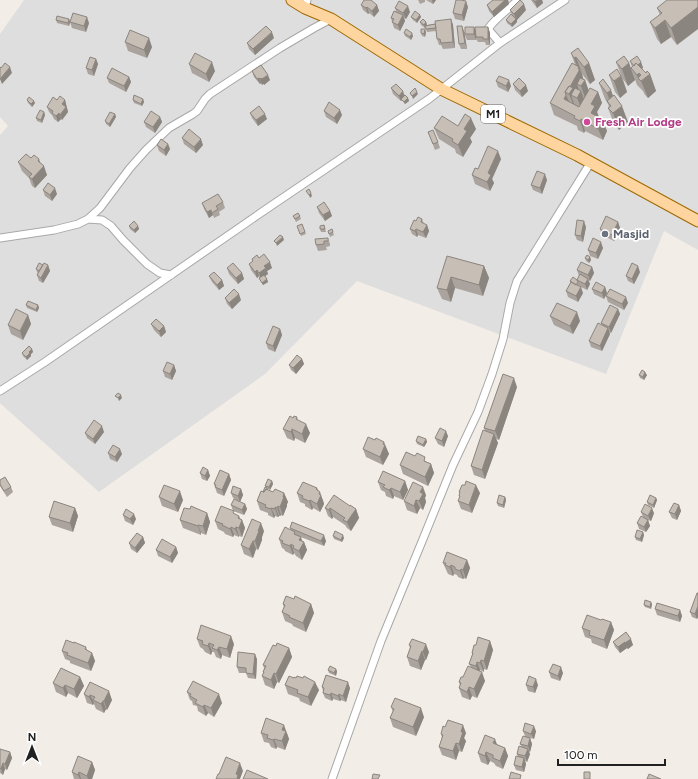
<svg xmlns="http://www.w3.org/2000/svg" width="698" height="779" viewBox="0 0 698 779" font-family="Figtree,sans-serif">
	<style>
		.residential { fill: #dfdede }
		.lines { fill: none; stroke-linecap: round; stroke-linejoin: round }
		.minor-casing { stroke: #a8a8a8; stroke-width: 9 }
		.primary-casing { stroke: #9e6900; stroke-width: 13 }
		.minor { stroke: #fff; stroke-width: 7 }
		.primary { stroke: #ffd59f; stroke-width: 11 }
		.wall { fill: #aba39d }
		.shaded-wall { fill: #8b857f }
		.building { fill: #c7beb6; stroke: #8b857f }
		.hotel-dot { fill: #d1479c; stroke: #fff; stroke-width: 1.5 }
		.worship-dot { fill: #6b7280; stroke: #fff; stroke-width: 1.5 }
		.labels { text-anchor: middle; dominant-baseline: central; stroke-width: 3.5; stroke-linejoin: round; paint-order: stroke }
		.shield { fill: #fff; stroke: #646464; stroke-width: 1 }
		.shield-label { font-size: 11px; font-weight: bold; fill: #212121 }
		.hotel-label { font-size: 12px; font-weight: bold; fill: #b23c85; stroke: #fff; text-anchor: start }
		.worship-label { font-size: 12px; font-weight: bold; fill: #5b616d; stroke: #fff; text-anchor: start }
	</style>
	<rect width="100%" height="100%" fill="#f2eee7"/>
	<path class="residential" d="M24,0H698V250L664,231L606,374L357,281L265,374L99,492L1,404H0V135L8,126L0,117V34Z"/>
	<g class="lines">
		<defs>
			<path id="minor" d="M305,8L307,0
				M500,43L488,29C496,17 508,10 518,0
				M88,219L102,220L111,226L123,240L147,264L160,273L171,275
				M0,238L54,230L78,224L88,219L100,208L130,168L146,150L169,128L193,114L197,111L205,99L210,94L280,48L314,28L331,19
				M0,391L45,362L262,212L429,99L500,43L565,0
				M332,779L381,641L423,539L453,465L478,412L492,374L503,339L510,303L517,281L591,162"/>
			<path id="primary" d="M292,0L305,8L331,19L441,89L577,155L698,221"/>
		</defs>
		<use href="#minor" class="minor-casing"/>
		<use href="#primary" class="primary-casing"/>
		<use href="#minor" class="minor"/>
		<use href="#primary" class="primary"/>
	</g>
	<path class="wall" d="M418,0H425V2L420,4Z
		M426,0H436L433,4Z
		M493,0H508L509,4L494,17L489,11L487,5Z
		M531,0H542L543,3L537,8Z
		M667,0L677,45L671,37L661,44L657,39L650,22L660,15L657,8Z
		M361,5H377L379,11L374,17L369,13L368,14L363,10Z
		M468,7L464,21L455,19L453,13Z
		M395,8L410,12L406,19L404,18L405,21L400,31L394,28L391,18L396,11Z
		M510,10H526L517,20V22L512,27L507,23L506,20L512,15Z
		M420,15L421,17L417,23L413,20L411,17Z
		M69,19L70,22L69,26L57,23L56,20Z
		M451,19L453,25L455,48L443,49L441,45H439L437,39L436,31L427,32L425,27V28L421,25L420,22H426L427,25L435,24Z
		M70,22L89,23L86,32L72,28Z
		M462,26L464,32L476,30L488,27L490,33V45H486L485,42H478L476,39V40H467L465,35L467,49H461L459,44Z
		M426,32L425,37L422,36L421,33Z
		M404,33L413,36L411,40L405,36Z
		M274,38L255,55L249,49L247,43Z
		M125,42L152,47L147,58L128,51Z
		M571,53L589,63L595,80L590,84L582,74L583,80H585L588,90L598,92L602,103L597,112L599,118L607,131L603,140L585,131L584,133L578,130L577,126L554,115L550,103L575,65Z
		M96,59L98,64L94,76L88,74L86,68Z
		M630,61L641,62L643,68L642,69L646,73L650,74L656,91L648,98L645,95L643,91L637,85L631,68L632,67Z
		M616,62L629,63L635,80L628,86L623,79L627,92L620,98L615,92L609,75H621Z
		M189,64L215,71L209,82L192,73Z
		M252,71L270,80L264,85V83L262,85L261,83L260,84L254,77Z
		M129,77L131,82L126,92L109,83L107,78Z
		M496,81L511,86L508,92L498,87Z
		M599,83L613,96L628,122L619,130L614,124L608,108L609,107L608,104L605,99Z
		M513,84L528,91L522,97L515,90Z
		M391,88L405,95L408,98L409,101L405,104L402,100L401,101L393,94Z
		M143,99L144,102L142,106L134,103L133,100Z
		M27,100L35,103L32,107L28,103Z
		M57,100H65L68,112L62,120L61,119L58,122L54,119L52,115L49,112L47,107Z
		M324,111L342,115L337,124L326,117Z
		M44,112L45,115L42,123L37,121L36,118Z
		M250,113L267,119L258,126L252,118Z
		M115,114L116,117L110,127L106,124L105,121Z
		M160,117L162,122L155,133L146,127L144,122Z
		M458,126L476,129L470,138L472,142L463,157L456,153L455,149L439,139L434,128Z
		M428,132L438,142L440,148L435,150Z
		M182,138L203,145L196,153L184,144Z
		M168,144L170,149L166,156L159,151L157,145Z
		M31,158L41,164L47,175L35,188L32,186L29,178L22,171L18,162Z
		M501,159L492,179L494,183L490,191L475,184L472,175L478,169Z
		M547,180L542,194L533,190L531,185Z
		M43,190L57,194L52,201L45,196Z
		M223,202L225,208L219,212L220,215L214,218L213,215L209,218L204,209L202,203Z
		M317,207L330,211L332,216L325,221L319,213Z
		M293,216H300L301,219L296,222Z
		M422,219L424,224L427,225L429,231L426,238L418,235L417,237L412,234L410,229L416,221Z
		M618,222L620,228L614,241L602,235L600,229Z
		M302,224L306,234L301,236L297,226Z
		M324,225L326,232H321L320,229Z
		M129,226H138L139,229L135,233L130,229Z
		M586,227L583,242L577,240L575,235Z
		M332,229L334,235L330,237L328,231Z
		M328,238L330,244V246L326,247L327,250L318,251L316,245Z
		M603,248L598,259L590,256L588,250Z
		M447,256L484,266L489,278L483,296L455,288L451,302L442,299L437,288Z
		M590,257L591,260L589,263L586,261L585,258Z
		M259,258L272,268L267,271L268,274L265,276L268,282L263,285L259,278H260L259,276L257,278L251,270L249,264L253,261L252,259Z
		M43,265H48L50,271L43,283L39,281L37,275L38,273L37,272L36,269Z
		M592,267L594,273L590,281L588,280L590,284L587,290L579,286V285L578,286L583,293L578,302L568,297L566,291L571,282L570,281L577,280L579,276L577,270Z
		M227,268L242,273L244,279L238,284L229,274Z
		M640,272L634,284L628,281L626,276Z
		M209,276L222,280L224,286L219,290L212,282Z
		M605,287L607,293L604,299L594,294L592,289Z
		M606,296L628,303L624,310L608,302Z
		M225,298L241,300L232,309L227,304Z
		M26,305H38L39,308L37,312L27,308Z
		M618,309L620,314L611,333L609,332L610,334L602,351L591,347L589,341L602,325L601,323Z
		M28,315L31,324L23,340L11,334L8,325Z
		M550,316L580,321L573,334L554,325Z
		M151,324L164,326L166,332L161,337L154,330Z
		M280,329L282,335L275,352L268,349L266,343Z
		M32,349L33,352L31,354V356L27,360L23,356L22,353Z
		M302,359L304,364L296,374L291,370L289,365Z
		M174,365L176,371L172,380L165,377L163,371Z
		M639,375H647L644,380L640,378Z
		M517,387L499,440L496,439L498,443L485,479L474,475L471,466L485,431L484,428Z
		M297,417L298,420L310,433L305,443L295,438L294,441L287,438L283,429L293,418Z
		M104,432L95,444L87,438L85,433Z
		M448,436L444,447L438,444L435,438Z
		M426,439L427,442L424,447L417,444L416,441Z
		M375,440L384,442L389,454L383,465L366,457L363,449Z
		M108,453L122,454L117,462L110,459Z
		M415,456L431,464L434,473L428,486L403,474L400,465Z
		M208,470L210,476L207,481L202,479L200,473Z
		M229,474L231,480L224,496L217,493L214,484Z
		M0,480L11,487L13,492L7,497L0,486Z
		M272,481L273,484L270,490L268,489V490L273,492L284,493L288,502L287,504V506L283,516L281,515L280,516H279L278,517L275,516L274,518L268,515V513L260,510L257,501L266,487L265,486Z
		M405,481L408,490L403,500L394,496L393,499L386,496L385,492L381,490L378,482Z
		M311,486L317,488L323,500L324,504L320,512L313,508L312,510L305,506V504L300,502L297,493Z
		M241,489L243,495L240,502L233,498L231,493Z
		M459,492L480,493L472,513L461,509L458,501L460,497L459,496L460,494Z
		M426,495L425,498L426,502L423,510L420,508L417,514L407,510L404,501Z
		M159,497L183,500L178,512L162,506Z
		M505,497L506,500L504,508L498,506L497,503Z
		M656,498L657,500L654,508L648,505L647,502Z
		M245,504L247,509L244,515L233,511L231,505Z
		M679,505L681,511L677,520L672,518L669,512Z
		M350,506L356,509L359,518L351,531L347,528L345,525L333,517L332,519L328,516L325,508Z
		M75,508L78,516L73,532L52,525L49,517Z
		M190,509H199V510L207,513L210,522L206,535L201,533V535L183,528L180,520Z
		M641,512L654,513L651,521L648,520L650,526L646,532L639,529L637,523L643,517Z
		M235,514L242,520L245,528L242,537L239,536V537L234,535L233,537L225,534L224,532L218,529L215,521Z
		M123,515L136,519L133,525L125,521Z
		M290,528L326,541L324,546L298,536L302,541L304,542L307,550L302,560L296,556L294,553L293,555L285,551L284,549L282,548L279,539L291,530Z
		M264,531L262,537V540L258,550L256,549L253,558L244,554L241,545Z
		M643,532L644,535L642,542L636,540L635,537Z
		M333,536L344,538L342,542L334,539Z
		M143,537L145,543L137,553L131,549L129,543Z
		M176,547L178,553L172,563L158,556L156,550Z
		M467,560L470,568L466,579L464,578L463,579L458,577L457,575L454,574L453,576L448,574L443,563Z
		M698,593V617L697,619L692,617L690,612Z
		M294,599L311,604L314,613L306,632L293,626L292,624L285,621L282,612L284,608L283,604Z
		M652,604L651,609L645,607L644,605Z
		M655,609L680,610L682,616L680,622L657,615Z
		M601,620L611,622L614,630L607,649L592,643L591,639L585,637L582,628Z
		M626,632L633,645L628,649L627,648L620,653L615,647L613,642Z
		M197,639L234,644L230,658L222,655L221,659L216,657L214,652H212L211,655L205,652L203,649L200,647Z
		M490,641L493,650L487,670L484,669V672L480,670V671L485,681L477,698L472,696L470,700L462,697L459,688L460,686L459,682L471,667L469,664L472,655V653L476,645Z
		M74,643L86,647L87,650L92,653L95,661L91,671L70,663V661L65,659L62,651Z
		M409,645L429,652L426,660H425L421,670L410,666L407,657L410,648Z
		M276,646L289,648L292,657L279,683L277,682L274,689L265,685L262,676L263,674V672L264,668L263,665Z
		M257,659L256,679L248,678L246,673H239L237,667V660Z
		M328,670L337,671L336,676L329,673Z
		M549,672L563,673L560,681L551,678Z
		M80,677L84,686L77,698L68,693L66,697L56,692L53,683Z
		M294,678H303L319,690L311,706L300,701L299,698L288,694L285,685Z
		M90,682L112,700L107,710L106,709L104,713L96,709L94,704V703L93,705L87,703L84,694Z
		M526,685H538L535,693L528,691Z
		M322,687L350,688L346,702L341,700L340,701L333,699L332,701L325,698L323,693V691Z
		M187,692L222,703L214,717L208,713L206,716L198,711L197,706L193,705L192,701L190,700Z
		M391,707L424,717L416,736L393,727L390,718L393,712Z
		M523,731H536L534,739L530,738L532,744L530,752L528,751L530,754L527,762L525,761L526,764L524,772L516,770L514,765L518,757L517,754L522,747L520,744L525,736Z
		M261,733H287L289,739L285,750L277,747L276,749L271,747L269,743L264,742Z
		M466,733L464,738L466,741L462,752L459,751L456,760L442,755L439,747L442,738L441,734Z
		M496,744L505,748L508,756L503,769L496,766L494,763L490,761L488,765L481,762L478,753Z
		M0,749L10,752L12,758L7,770L5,769L3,775L0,773Z
		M92,762L95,770L92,779H74L72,772Z"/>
	<path class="shaded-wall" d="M432,0H436L433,4Z
		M505,0H508L509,4L494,17L492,12Z
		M538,0H542L543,3L537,8L535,2Z
		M466,1L468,7L464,21L462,15Z
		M524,4L526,10L517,20V22L512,27L511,24L516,19L514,14Z
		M377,5L379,11L374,17L372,11Z
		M408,6L410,12L406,19L403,13Z
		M367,7L369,13L368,14L366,8Z
		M698,7V29L677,45L671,28Z
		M403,15L405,21L400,31L398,25Z
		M420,15L421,17L417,23L416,20Z
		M87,17L89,23L86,32L84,26Z
		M69,19L70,22L69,26L68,23Z
		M451,19L453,25L455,48L453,42Z
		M665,20L671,37L661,44L655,28Z
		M426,22L427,25L425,28L424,25Z
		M462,26L464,32L467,49L465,43Z
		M474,27L476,33V40L474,34Z
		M488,27L490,33V45L488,39Z
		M425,29L426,32L425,37L424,34Z
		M272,32L274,38L255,55L253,49Z
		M412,33L413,36L411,40L410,37Z
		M149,38L152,47L147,58L144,50Z
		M576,57L582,74L584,81L577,84L579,90L571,95L576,109V111L569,94L567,93L579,71L574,58Z
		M96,59L98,64L94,76L92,70Z
		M212,62L215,71L209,82L206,74Z
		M641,62L643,68L636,73L634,67Z
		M589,63L595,80L590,84L584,67Z
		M629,63L635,80L628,86L622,69Z
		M10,67L12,73L2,84L0,79Z
		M639,73L642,81L650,74L656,91L648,98L641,81L638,78L637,75Z
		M268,75L270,80L264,85L262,79Z
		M621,76L627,92L620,98L614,81Z
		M129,77L131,82L126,92L124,86Z
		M259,78L261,83L260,84L257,79Z
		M261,78L264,83L262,85L260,79Z
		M509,80L511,86L508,92L506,86Z
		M585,80L591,97L587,103L581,86Z
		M526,85L528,91L522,97L520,91Z
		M611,90L617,107L613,110L607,93Z
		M403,91L405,97L401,99L402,100L401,101L399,96Z
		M581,91L587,108L584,115L577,98Z
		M417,92L418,94L413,99L412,96Z
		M598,92L602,103L597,112L599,117L591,113V104Z
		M566,95L571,106L564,99Z
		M408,98L409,101L405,104L404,102Z
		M143,99L144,102L142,106L141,104Z
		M65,100L68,112L62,120L60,115L62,104Z
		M34,101L35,103L32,107L31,104Z
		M622,106L628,122L619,130L613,113Z
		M340,110L342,115L337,124L334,118Z
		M44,112L45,115L42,123L41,120Z
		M59,113L61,119L58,122L56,116Z
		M115,114L116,117L110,127L109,124Z
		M265,114L267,119L258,126L256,120Z
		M160,117L162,122L155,133L153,127Z
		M471,118L476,129L470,138L472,142L463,157L458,145L464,129Z
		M581,119L585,131L584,133L580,121Z
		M603,120L607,131L603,140L598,129Z
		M201,139L203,145L196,153L194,147Z
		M168,144L170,149L166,156L164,150Z
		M498,151L501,159L492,179L494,183L490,191L487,182L488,173Z
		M39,159L42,168L44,166L47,175L35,188L32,179L38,161Z
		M545,174L547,180L542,194L540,188Z
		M55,188L57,194L52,201L50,195Z
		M311,193L312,196L310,198L309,195Z
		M211,210L213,215L209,218L207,212Z
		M330,211L332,216L325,221L323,215Z
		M584,221L586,227L583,242L581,236Z
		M618,222L620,228L614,241L612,235Z
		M427,225L429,231L426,238L423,232Z
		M138,226L139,229L135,233L134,230Z
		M416,229L418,235L417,237L415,231Z
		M283,237L284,240L277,246L276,243Z
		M601,242L603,248L598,259L596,253Z
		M590,257L591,260L589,263L588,260Z
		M270,262L272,268L267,271L268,274L261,279L259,273L264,266Z
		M48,265L50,271L43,283L41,278Z
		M484,266L489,278L483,296L479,285Z
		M638,266L640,272L634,284L632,279Z
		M592,267L594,273L590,281L588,275Z
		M257,270L259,276L257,278L255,272Z
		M242,273L244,279L238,284L236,278Z
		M451,277L455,288L451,302L447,290Z
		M267,279L268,282L263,285L262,283Z
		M588,279L590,284L587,290L585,284Z
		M222,280L224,286L219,290L217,285Z
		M581,287L583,293L578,302L576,296Z
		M605,287L607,293L604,299L602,293Z
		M239,294L241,300L232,309L229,303Z
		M626,297L628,303L624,310L622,304Z
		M38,305L39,308L37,312L36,310Z
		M618,309L620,314L611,333L609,327Z
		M577,312L580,321L573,334L570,326Z
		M28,315L31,324L23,340L20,331Z
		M164,326L166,332L161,337L159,331Z
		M608,328L610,334L602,351L600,346Z
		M280,329L282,335L275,352L273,346Z
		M32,349L33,352L31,354V356L27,360L26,357L29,352Z
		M302,359L304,364L296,374L293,368Z
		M174,365L176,371L172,380L170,374Z
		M645,372L647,375L644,380L643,377Z
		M514,378L517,387L499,440L495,431Z
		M121,395L122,398L119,401L118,398Z
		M306,424L310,433L305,443L302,434Z
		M102,426L104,432L95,444L93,439Z
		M292,429L295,438L294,441L291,432Z
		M446,431L448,436L444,447L442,441Z
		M494,434L498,443L485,479L482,470Z
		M426,439L427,442L424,447L423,445Z
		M384,442L385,446V445L389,454L383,465L380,457Z
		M120,449L122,454L117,462L115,457Z
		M431,464L434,473L428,486L425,477Z
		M208,470L210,476L207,481L205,476Z
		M229,474L231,480L224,496L222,490Z
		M272,481L273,484L270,490L269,487Z
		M405,481L408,490L403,500L400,492Z
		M476,485L480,493L472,513L469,505Z
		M423,487L426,495L425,498L426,502L423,510L419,501L420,492Z
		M317,488L319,494L320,492L324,504L320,512L317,504L316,489Z
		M391,488L394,496L393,499L389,490Z
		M241,489L243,495L240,502L238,496Z
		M180,491L183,500L178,512L174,504Z
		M284,493L288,502L287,504V506L283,516L280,507Z
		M505,497L506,500L504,508L503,505Z
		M656,498L657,500L654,508L653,505Z
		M310,500L313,508L312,510L309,501Z
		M416,500L420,508L417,514L414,506Z
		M245,504L247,509L244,515L242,510Z
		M679,505L681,511L677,520L675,514Z
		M278,506L281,515L280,516L277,508Z
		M275,507L279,516L278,517L275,509Z
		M75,508L78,516L73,532L70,523Z
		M271,508L275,516L274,518L271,509Z
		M330,508L333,517L332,519L329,510Z
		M652,508L654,513L651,521L648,516Z
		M356,509L359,518L351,531L347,522Z
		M207,513L210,522L206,535L203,526Z
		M134,514L136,519L133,525L130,519Z
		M239,516L241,521L242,520L245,528L242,537L239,528L238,518Z
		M648,520L650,526L646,532L644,527Z
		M261,523L264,531L262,537V540L258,550L255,541L258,531Z
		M198,525L201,533V535L198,526Z
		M231,527L234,535L233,537L230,529Z
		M236,527L239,536V537L235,529Z
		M643,532L644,535L642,542L640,539Z
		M324,535L326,541L324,546L321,541Z
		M343,535L344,538L342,542L341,540Z
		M143,537L145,543L137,553L135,548Z
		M301,537L303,543L304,542L307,550L302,560L299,551V540Z
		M253,541L256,549L253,558L249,549Z
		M291,544L294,553L293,555L290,546Z
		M176,547L178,553L172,563L170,557Z
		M467,560L470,568L466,579L463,570Z
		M451,565L454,574L453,576L450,567Z
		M461,569L464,578L463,579L460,571Z
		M651,602L652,604L651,609L650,607Z
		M311,604L314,613L306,632L303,623Z
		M698,606V617L697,619L695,614Z
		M680,610L682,616L680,622L678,616Z
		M611,622L614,630L607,649L604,640Z
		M231,636L234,644L230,658L227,649Z
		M631,639L633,645L628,649L625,643Z
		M490,641L493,650L487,670L484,661Z
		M625,642L627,648L620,653L618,647Z
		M209,643L212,652L211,655L208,646Z
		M426,644L429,652L426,660L423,652Z
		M219,647L222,655L221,659L217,650Z
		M289,648L292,657L279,683L276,674Z
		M422,651L425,660L421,670L418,661Z
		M92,653L95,661L91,671L88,663Z
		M255,654L257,659L256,679L253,674Z
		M481,660L484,669V672L480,663Z
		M477,662L480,670L479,675L476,666Z
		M561,667L563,673L560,681L558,676Z
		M336,669L337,671L336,676L334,673Z
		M482,672L485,681L477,698L474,689Z
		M274,673L277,682L274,689L271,680Z
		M80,677L84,686L77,698L74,689Z
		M536,679L538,685L535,693L533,687Z
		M315,682L319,690L311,706L308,697Z
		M348,682L350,688L346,702L343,696Z
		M65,685L68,693L66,697L63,688Z
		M469,687L472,696L470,700L467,692Z
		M109,691L112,700L107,710L104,701Z
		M331,693L333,699L332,701L330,695Z
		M219,694L222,703L214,717L211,708Z
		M339,694L341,700L340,701L338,696Z
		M90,695L94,703L93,705L89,697Z
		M103,701L106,709L104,713L101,704Z
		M204,705L208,713L206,716L203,707Z
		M421,708L424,717L416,736L413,727Z
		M284,725L289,739L285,750L282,741V730Z
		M463,725L466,733L464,738L466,741L462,752L459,744L461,732Z
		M534,726L536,731L534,739L531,734Z
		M530,738L532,744L530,752L528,746Z
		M274,739L277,747L276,749L273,740Z
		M495,739L498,747L493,743Z
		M456,743L459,751L456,760L453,751Z
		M505,748L508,756L503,769L500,761Z
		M528,749L530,754L527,762L525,756Z
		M10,752L12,758L7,770L5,764Z
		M486,752L490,761L488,765L485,756Z
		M524,758L526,764L524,772L522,767Z
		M92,762L95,770L92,779H88L87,776Z
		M3,763L5,769L3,775L1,769Z
		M240,763L243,771L240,779H237L236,774Z
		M79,772L81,779H80L78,775Z"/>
	<path class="building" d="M364,0H371L377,5L372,11L367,7L366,8L361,5Z
		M456,0H461L466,1L462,15L453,13Z
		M493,0H505L492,12L487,5Z
		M520,0L524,4L514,14L510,10Z
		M533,0H538L535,2Z
		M667,0H698V7L671,28L665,20L655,28L650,22L662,13L657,8Z
		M399,1L408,6L403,13L395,8Z
		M394,11L403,15L398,25L392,22L394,19L391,18Z
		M415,11L420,15L416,20L411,17Z
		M73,13L87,17L84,26L70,22Z
		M511,14L516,19L511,24L506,20Z
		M57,16L69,19L68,23L56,20Z
		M423,19L426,22L424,25L420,22Z
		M451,19L453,42L441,43L440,39H437L435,21Z
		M435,24L436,28L426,29L425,26Z
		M266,26L272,32L253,49L247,43Z
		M457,26H462L465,43L459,44Z
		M465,27H474V34H465Z
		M475,27H488V39H483V37H476Z
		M406,29L412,33L410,37L404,33Z
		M421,29H425L424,34L421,33Z
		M130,30L149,38L144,50L125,42Z
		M578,48L589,63L584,67L576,57L574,58L571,53Z
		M195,53L212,62L206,74L189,64Z
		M624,56L629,63L622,69L616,62Z
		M637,56L641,62L638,65L636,63L634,66L630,61Z
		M90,57L96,59L92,70L86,68Z
		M5,63L10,67L0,79V67L1,68Z
		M572,63L579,67L578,69H580L570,87L569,86L565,92L566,95L564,99L579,107L590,88L598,92L591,104L595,106L591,113L603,120L598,129L581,119L580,121L574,118L575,116L550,103Z
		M636,63L646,73L647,71L650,74L641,81L638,78L641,75L639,73L637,75L631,68Z
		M261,65L268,75L262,79L261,78L260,79L259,78L257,79L252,71Z
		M112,68L129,77L124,86L107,78Z
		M617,69L621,76L614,81L609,75Z
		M499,76L509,80L506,86L496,81Z
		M519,78L526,85L520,91L513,84Z
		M580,78L585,80L581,86L577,84Z
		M603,79L611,90L607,93L599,83Z
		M396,84L403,91L399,96L391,88Z
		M569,86L573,88L569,94L565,92Z
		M415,88L417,92L412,96L410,93Z
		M575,88L581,91L577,98L571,95Z
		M134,95L143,99L141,104L133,100Z
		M405,95L408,98L404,102L401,99Z
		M614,95L622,106L613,113L608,108L611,106L607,101Z
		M60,96L65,100L62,104L66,107L60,115L59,113L56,116L52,113L53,111L47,107L53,97L57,100Z
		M29,97L34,101L31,104L27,100Z
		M329,102L340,110L334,118L324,111Z
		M259,106L265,114L256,120L250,113Z
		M40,110L44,112L41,120L36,118Z
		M151,111L160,117L153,127L144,122Z
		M110,112L115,114L109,124L105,121Z
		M465,114L471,118L464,129L467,131L458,145L452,141L453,139L434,128L442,116L458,126Z
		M189,129L201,139L194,147L182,138Z
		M433,130L438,142L433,144L428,132Z
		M161,139L168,144L164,150L157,145Z
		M488,146L498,151L488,173L491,175L487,182L472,175L475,168L478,169Z
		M26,154L31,158L34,155L39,159L38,161L44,166L32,179L29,177L32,174L18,162Z
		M537,171L545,174L540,188L531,185Z
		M48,183L55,188L50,195L43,190Z
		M309,189L311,193L309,195L306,191Z
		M218,194L223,202L216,206L218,209L212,213L211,210L207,212L202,203Z
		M324,202L330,211L323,215L317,207Z
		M298,213L300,216L295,219L293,216Z
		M606,216L618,222L612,235L600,229Z
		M418,217L422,219L421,222L427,225L423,232L416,229L415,231L410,229L414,220L416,221Z
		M577,220L584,221L581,236L575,235Z
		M134,221L138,226L134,230L129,226Z
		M302,224L305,232L300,234L297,226Z
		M324,225L325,229H320V226Z
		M332,229L333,232L329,234L328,231Z
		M280,235L283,237L276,243L274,241Z
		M328,238V241H324V244L316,245L315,239Z
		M593,238L601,242L596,253L588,250Z
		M264,254L270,262L264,266L266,268L259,273L257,270L255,272L249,264L253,261L252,259L257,255L259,258Z
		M587,255L590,257L588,260L585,258Z
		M447,256L484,266L479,285L451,277L447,290L437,288Z
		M581,262L592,267L588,275L577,270Z
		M39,263L43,265L39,271L36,269Z
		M44,263L48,265L41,278L37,275Z
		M233,263L242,273L236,278L227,268Z
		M632,263L638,266L632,279L626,276Z
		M214,272L222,280L217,285L209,276Z
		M580,274L588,279L585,284L577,280Z
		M264,275L267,279L262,283L259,278Z
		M573,277L577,280L578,282L576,285L570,281Z
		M571,282L581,287L576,296L566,291Z
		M596,282L605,287L602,293L592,289Z
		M234,289L239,294L229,303L225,298Z
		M610,289L626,297L622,304L606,296Z
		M28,301L38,305L36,310L26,305Z
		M557,303L577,312L570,326L550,316Z
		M610,305L618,309L609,327L601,323Z
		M16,309L28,315L20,331L8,325Z
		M156,319L164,326L159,331L151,324Z
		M598,323L608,328L600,346L589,341Z
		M273,326L280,329L273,346L266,343Z
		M29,346L32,349L29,352L30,353L26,357L22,353Z
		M297,355L302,359L293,368L289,365Z
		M167,362L174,365L170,374L163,371Z
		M642,370L645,372L643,377L639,375Z
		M503,374L514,378L495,431L484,428Z
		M118,393L121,395L118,398L115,396Z
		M290,416L293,418L294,416L297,417L296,419L306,424L302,434L292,429L291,432L283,429Z
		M94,420L102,426L93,439L85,433Z
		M440,428L446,431L442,441L435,438Z
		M483,430L494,434L482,470L471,466Z
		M418,436L426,439L423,445L416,441Z
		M368,437L375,440L376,438L384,442L383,444L385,445L380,457L363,449Z
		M113,445L120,449L115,457L108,453Z
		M406,452L415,456L417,453L425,457L424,461L431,464L425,477L400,465Z
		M203,467L208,470L205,476L200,473Z
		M220,470L229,474L222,490L215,487L216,485L214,484Z
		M383,471L405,481L400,492L391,488L389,490L383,487L385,485L378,482Z
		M5,477L11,487L4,491L0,484V480Z
		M268,479L272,481L269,487L265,486Z
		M466,481L476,485L469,505L458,501L460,496H459L460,492H459L462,485H465Z
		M303,482L317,488L316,489L320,492L319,494L321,495L317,504L310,500L309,501L302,498L303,496L297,493Z
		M413,482L423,487L420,492L423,494L419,501L416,500L414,506L404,501Z
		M164,485L180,491L174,504L159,497Z
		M233,486L241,489L238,496L231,493Z
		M265,487L267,488V490L266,489L264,492H263Z
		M266,489L273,492L275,489L284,493L283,497H284L280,507L278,506L277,508L275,507V509L271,508V509L265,507L266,505L257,501L261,491L264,492Z
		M334,495L350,506V505L356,509L347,522L343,520L345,518L330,508L329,510L325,508Z
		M499,495L505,497L503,505L497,503Z
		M650,495L656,498L653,505L647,502Z
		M234,499L245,504L242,510L231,505Z
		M54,501L75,508L70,523L49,517Z
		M674,503L679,505L675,514L669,512Z
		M645,504L652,508L648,516L641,512Z
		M191,506L207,513L203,526L198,525V526L180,520L184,508L190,509Z
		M221,506L234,511L233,513L239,516L238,518L242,520L239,528L236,527L235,529L231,527L230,529L222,525L223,524L215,521Z
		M126,509L134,514L130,519L123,515Z
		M641,516L648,520L644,527L637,523Z
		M252,519L261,523L258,531H259L255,541H253L249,549L241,545Z
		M292,522L324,535L321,541L290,528Z
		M285,527L295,532L294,534L301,537L299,540L304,542L299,551L293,548L294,546L291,544L290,546L282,543L283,541L279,539Z
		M637,530L643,532L640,539L635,537Z
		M335,531L343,535L341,540L333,536Z
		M137,533L143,537L135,548L129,543Z
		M162,539L176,547L170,557L156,550Z
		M447,552L467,560L463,570L461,569L460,571L455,569V567L451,565L450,567L445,565L446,563H443Z
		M697,593H698V606L695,614L690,612Z
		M286,596L294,599L295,596L311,604L303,623L289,617L290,616L282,612L285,605L283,604Z
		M645,600L651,602L650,607L644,605Z
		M657,603L680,610L678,616L655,609Z
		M587,615L601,620L602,619L611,622L604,640L589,635L590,631L582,628Z
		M201,625L231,636L227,649L219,647L217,650L212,648L214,645L209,643L208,646L202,644L203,641L197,639Z
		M626,632L631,639L625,643V642L618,647L613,642Z
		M478,637L490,641L484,661L481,660L480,663L477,662L476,666L469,664L473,653H472L474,645H476Z
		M412,639L426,644L423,652L422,651L418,661L407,657L411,646L409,645Z
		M66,640L74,643V642L86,647L85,649L92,653L88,663L67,655L68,653L62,651Z
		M277,643L289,648L276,674L274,673L271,680L262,676L264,672H263L266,666L263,665L273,645L276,646Z
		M238,652L255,654L253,674L246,673V668L237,667Z
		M553,664L561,667L558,676L549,672Z
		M330,666L336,669L334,673L328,670Z
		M468,666L482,672L474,689L469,687L467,692L459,688L461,683L459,682L461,677H463Z
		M61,668L80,677L74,689L65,685L63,688L53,683Z
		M326,675L348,682L343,696L339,694L338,696L331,693L330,695L323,693L324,688L322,687Z
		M289,676L294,678V677L296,678L297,676L303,678L304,676L315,682L308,697L297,693L298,690L285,685Z
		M529,676L536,679L533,687L526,685Z
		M193,681L219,694L211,708L204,705L203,707L195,703L197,700L190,696L191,694L187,692Z
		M90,682L109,691L104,701H103L101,704L93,700L95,697L90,695L89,697L84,694Z
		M395,698L421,708L413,727L390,718L394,709L391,707Z
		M266,718L284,725L282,730L286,731L282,741L274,739L273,740L267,738L268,735L261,733Z
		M448,720L463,725L461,732H463L459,744L456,743L453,751L439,747L443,735L441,734L443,726L445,727Z
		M525,723L534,726L531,734L523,731Z
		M485,735L495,739L493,743L505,748L500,761L493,758V755L486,752L485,756L478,753Z
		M523,736L530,738L528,746L520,744Z
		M519,746L528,749L525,756L517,754Z
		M0,749L10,752L5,764L3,763L1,769L0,768Z
		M78,756L92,762L87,776L79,772L78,775L72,772Z
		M516,756L524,758L522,767L514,765Z
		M226,757L240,763L236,774L238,775L237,779H216L218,774H219Z
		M247,770L268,779H243Z
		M511,772L521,775L520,779H509Z
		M584,772H590V779H584Z
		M373,774L380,775L378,779H372Z
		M649,774L661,779H647Z"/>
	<circle class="hotel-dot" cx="587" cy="122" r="4"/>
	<circle class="worship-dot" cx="605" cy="234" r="4"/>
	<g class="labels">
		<rect class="shield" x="481" y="105" width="24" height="18" rx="3"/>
		<g class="shield-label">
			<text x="493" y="114">M1</text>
		</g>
		<g class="hotel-label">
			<text x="595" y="122">Fresh Air Lodge</text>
		</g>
		<g class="worship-label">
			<text x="613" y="234">Masjid</text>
		</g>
	</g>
	<g transform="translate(32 747)" stroke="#ffffff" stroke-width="3" paint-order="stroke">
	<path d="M0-3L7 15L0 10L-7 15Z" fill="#212121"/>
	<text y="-6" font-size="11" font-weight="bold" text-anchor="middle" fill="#212121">N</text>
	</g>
	<path d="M558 759v6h107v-6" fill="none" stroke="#212121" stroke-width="2"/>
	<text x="564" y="759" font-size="12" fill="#212121" stroke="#ffffff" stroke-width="3" paint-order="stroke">100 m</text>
</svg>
